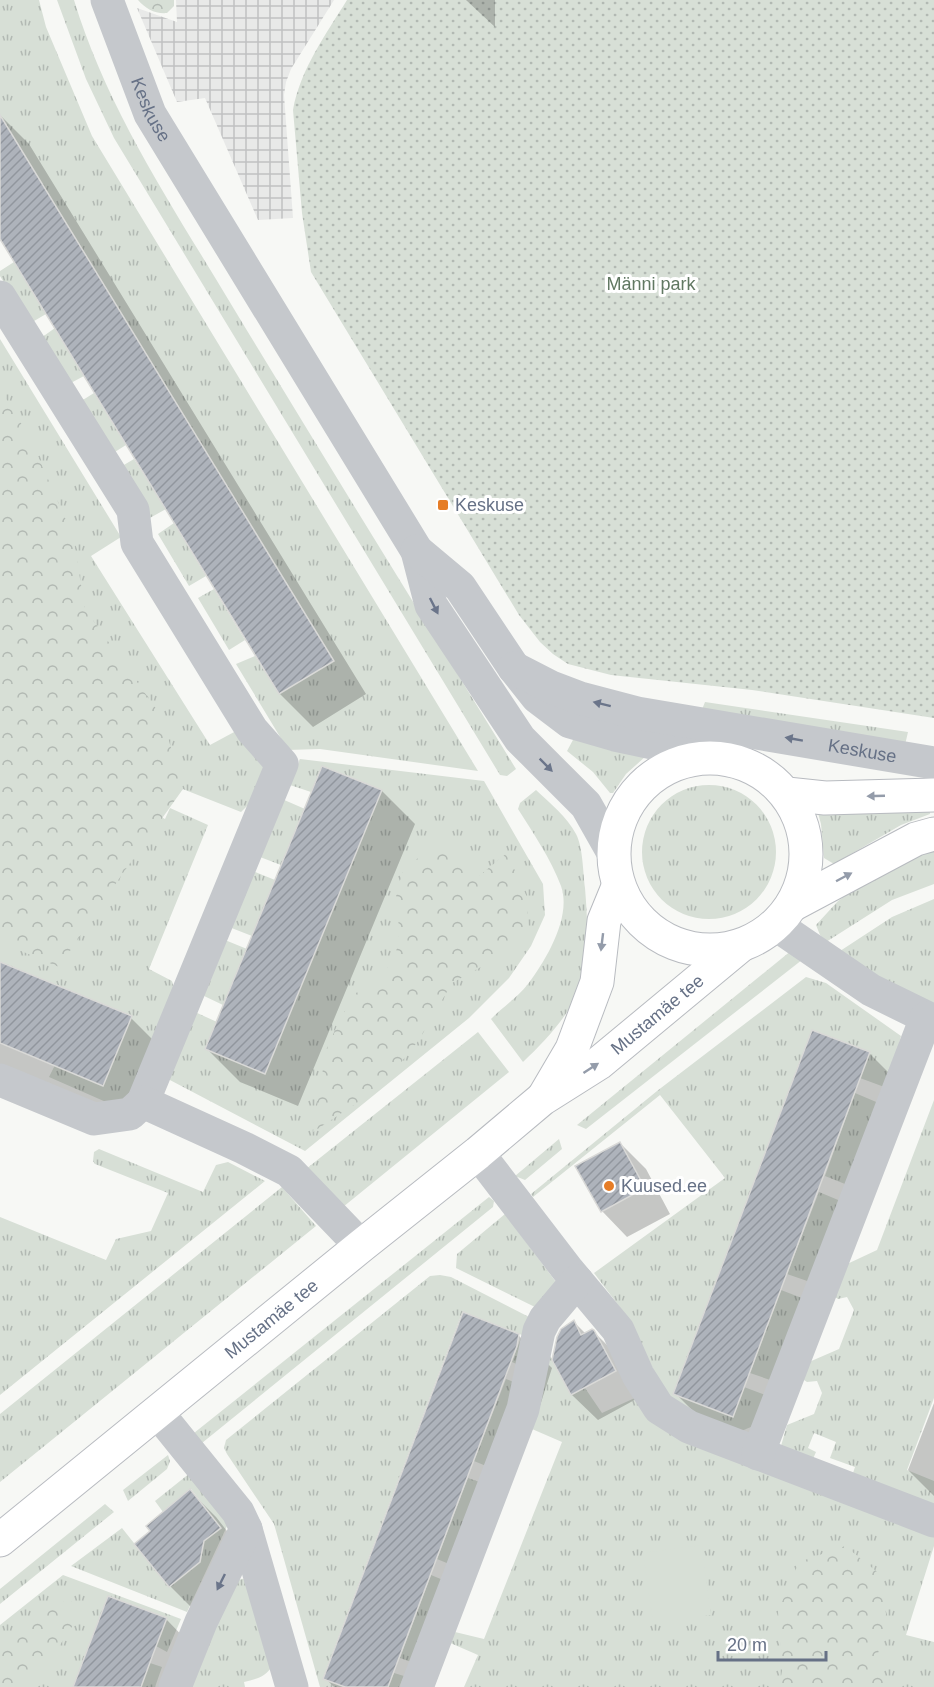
<svg xmlns="http://www.w3.org/2000/svg" width="934" height="1687" viewBox="0 0 934 1687" font-family="Helvetica,sans-serif">
	<style>
		.industrial { fill: url(#industrial-grid) }
		.grass { fill: url(#grass-tufts) }
		.forest { fill: url(#forest-crowns) }
		.park { fill: url(#park-dots) }
		.garden { fill: #d7dfd6 }
		.shadow { fill: #0003 }
		.building { fill: url(#building-hatch); stroke: #d9d9d7; stroke-width: 1.5 }
		.lines { fill: none; stroke-linecap: round; stroke-linejoin: round }
		.major-casing { stroke: #b8bbc0; stroke-width: 35 }
		.minor { stroke: #c5c8cc; stroke-width: 33 }
		.major { stroke: #fff; stroke-width: 33 }
		.oneway { fill: #6b758a }
		.oneway2 { fill: #949caa }
		.poi-dot { fill: #e67d27; stroke: #fff; stroke-width: 2 }
		.labels { text-anchor: middle; dominant-baseline: central; stroke-width: 6; stroke-linejoin: round; paint-order: stroke }
		.street-label { font-size: 18px; fill: #667186; stroke: #fff }
		.park-label { font-size: 18px; fill: #617862; stroke: #fff }
		.poi-label { font-size: 18px; fill: #667186; stroke: #fff; text-anchor: start }
	</style>
	<defs>
		<pattern id="industrial-grid" width="8" height="8" patternUnits="userSpaceOnUse" patternTransform="scale(1.5)"><rect width="8" height="8" fill="#e8e9e8"/><path d="M0 4h8M4 0v8" fill="none" stroke="#c0c1c2"/></pattern>
		<pattern id="grass-tufts" width="24" height="20" patternUnits="userSpaceOnUse" patternTransform="scale(1.5)"><rect width="24" height="20" fill="#d7dfd6"/><path d="M3 7l-1-3M5 7V3M7 7l1-3M15 17l-1-3M17 17v-4M19 17l1-3" fill="none" stroke="#b2b9b3"/></pattern>
		<pattern id="forest-crowns" width="20" height="18" patternUnits="userSpaceOnUse" patternTransform="scale(1.5)"><rect width="20" height="18" fill="#d7dfd6"/><path d="M2 6a3 3 0 1 1 6 0M12 15a3 3 0 1 1 6 0" fill="none" stroke="#b2b9b3"/></pattern>
		<pattern id="park-dots" width="8" height="8" patternUnits="userSpaceOnUse" patternTransform="scale(1.5)"><rect width="8" height="8" fill="#d7dfd6"/><path d="M2 2h.1M6 6h.1" fill="none" stroke="#b2b9b3" stroke-width="1.8" stroke-linecap="round"/></pattern>
		<pattern id="building-hatch" width="6" height="6" patternUnits="userSpaceOnUse" patternTransform="scale(1.5)"><rect width="6" height="6" fill="#aeb3bb"/><path d="M-1 1l2-2M0 6l6-6M5 7l2-2" fill="none" stroke="#91969e"/></pattern>
	</defs>
	<rect width="100%" height="100%" fill="#f7f8f5"/>
	<path class="industrial" d="M176,0H334L291,69L286,82L284,95L293,218L258,220L205,98L177,102L137,8L177,22Z"/>
	<path class="grass" d="M0,0H39L46,27L92,136L478,771L320,749L288,750L236,664L255,656L279,694L333,661L0,115Z
		M57,0H74C108,112 175,210 234,309C327,463 422,616 516,769L507,776L500,775L114,138L86,79Z
		M14,262L46,314L29,324L0,276V271Z
		M55,328L84,376L67,385L38,340Z
		M0,339L121,537L91,556L210,745L236,731L268,773L255,798L241,812L137,771L148,810L165,819L170,808L208,825L149,969L172,981L174,989L132,1098L106,1102L49,1077L55,1065L132,1016L0,962Z
		M94,393L126,445L110,455L78,403Z
		M134,459L166,509L148,519L117,469Z
		M174,523L206,576L189,586L158,534Z
		M214,589L245,640L229,650L198,598Z
		M705,702L908,732L905,745L701,712Z
		M574,738L646,756L626,774L613,793H610L593,772L567,751Z
		M300,759L484,781L543,884L545,915L531,946L509,978L469,1018L305,1151L168,1079L195,1012L217,1022L206,1049L265,1074L382,790L323,766L311,792L290,785Z
		M642 852a67 67 0 1 1 134 0a67 67 0 1 1-134 0Z
		M536,790C550,803 567,817 576,834C583,847 583,873 585,888C588,925 591,973 571,1006C558,1027 541,1045 523,1062L491,1019C503,1007 518,997 528,984C546,960 572,917 561,886C551,859 533,833 518,809L520,803Z
		M282,799L305,809L281,865L260,857Z
		M929,803L930,814L901,825L834,864L824,858L821,824L818,813Z
		M934,847V884L892,900L826,942L820,935L816,925L838,901L868,879Z
		M253,871L275,880L252,936L229,927Z
		M934,899V1008L837,953L892,917Z
		M225,940L247,949L223,1005L202,995Z
		M792,950L807,956L586,1129L577,1125Z
		M806,977L826,983L901,1036L887,1088L860,1078L869,1052L812,1030L733,1416L744,1387L771,1397L751,1427L741,1431L671,1405L628,1318L594,1273L725,1178L660,1095L533,1197L531,1194L657,1091Z
		M478,1032L509,1072L343,1207L306,1169Z
		M855,1093L881,1104L850,1186L825,1176Z
		M934,1100V1398L907,1470L934,1481V1508L851,1479L855,1467L830,1458L836,1442L814,1433L808,1448L816,1452L812,1461L781,1446L787,1425L814,1414L822,1393L817,1381L807,1382L801,1378L809,1362L839,1349L854,1310L847,1297L838,1299L834,1296L845,1265L877,1250Z
		M559,1139L562,1149L525,1180L515,1176Z
		M99,1149L203,1192L216,1165L228,1162L265,1181L0,1395V1217L106,1260L116,1239L151,1231L168,1193L95,1164L93,1161L94,1152Z
		M282,1187L316,1226L0,1482V1414Z
		M819,1192L843,1202L813,1283L787,1274Z
		M489,1197L494,1201L493,1207L202,1443L194,1433Z
		M505,1214L556,1282L539,1309L456,1268L457,1254Z
		M440,1275L451,1277L533,1319L523,1367L512,1362L522,1335L462,1313L323,1678L345,1687H320L274,1524L227,1454L224,1448L226,1440L430,1276Z
		M781,1290L807,1300L776,1382L750,1373Z
		M547,1350L571,1395L585,1388L602,1413L637,1397L934,1532V1546L906,1635L934,1642V1687H464L478,1655L448,1642L455,1632L484,1639L562,1442L532,1429Z
		M506,1379L521,1385L491,1468L474,1461Z
		M168,1455L170,1461L167,1469L128,1501L123,1490Z
		M190,1473L228,1524L187,1612L71,1566L122,1528L169,1587L200,1562L204,1541L221,1528L191,1489L163,1512L155,1501Z
		M468,1478L485,1484L454,1566L437,1559Z
		M105,1504L114,1512L0,1604V1589Z
		M63,1575L181,1619L167,1652L156,1646L167,1618L108,1596L73,1687H0V1625Z
		M431,1575L448,1582L417,1664L400,1658Z
		M246,1578L272,1666C266,1677 256,1679 244,1682L245,1687H183L238,1580Z
		M150,1663L162,1667L155,1687H141Z
		M394,1673L404,1676L399,1687H388Z"/>
	<path class="forest" d="M138,0H174V6L167,13C155,14 146,9 138,0Z
		M0,389L30,438L73,536L85,609L162,717L183,789L123,873L59,967L0,942Z
		M441,840L479,876L507,853L526,895L529,931L506,953L452,983L419,1040L381,1087L313,1132L326,1050L340,1019L356,993L382,977L396,954L399,929L396,892L404,869Z
		M845,1546L881,1575L886,1614L875,1669L895,1687H779L782,1671L778,1611L799,1562Z
		M71,1601L75,1622L52,1657L33,1677L28,1687H0V1652L47,1604Z"/>
	<path class="park" d="M347,0H934V718L752,690L611,675L568,664L553,654L540,642L519,615L311,272L302,213L293,110C300,70 326,34 347,0Z"/>
	<path class="garden" d="M702,1545L711,1615L653,1623L643,1553Z"/>
	<path class="shadow" d="M466,0H495V27Z
		M0,115L29,144L366,694L313,727L280,694L0,236Z
		M323,768L382,791L415,824L298,1106L240,1082L207,1049Z
		M0,963L131,1018L169,1056L141,1123L0,1064Z
		M869,1053L902,1086L766,1449L708,1426L675,1393Z
		M620,1143L646,1169L670,1214L627,1237L602,1211Z
		M574,1322L586,1334L592,1330L618,1356L640,1397L598,1420L572,1395L554,1360Z
		M518,1335L552,1368L538,1412L434,1687H334L325,1678Z
		M934,1403V1496L908,1470Z
		M190,1491L216,1517L245,1554L196,1612L170,1586Z
		M166,1619L199,1653L186,1687H75Z"/>
	<path class="building" d="M0,115L334,661L279,694L0,239Z
		M322,766L382,790L265,1074L205,1049Z
		M0,962L132,1016L103,1086L0,1043Z
		M812,1030L870,1052L733,1417L673,1394Z
		M620,1142L645,1188L601,1212L575,1166Z
		M463,1312L519,1334L517,1346L388,1687H345L323,1679Z
		M574,1320L581,1335L592,1329L594,1330L616,1371L571,1395L552,1360L557,1337L561,1329Z
		M190,1489L221,1528L204,1541L200,1562L169,1587L134,1544L150,1531L146,1526Z
		M108,1596L167,1618L152,1657L141,1687H73Z"/>
	<g class="lines">
		<defs>
			<g id="major">
				<circle cx="710" cy="854" r="96"/>
				<path d="M787,794L825,798L934,795"/>
				<path d="M792,905L916,839L934,834"/>
				<path d="M545,1095L572,1049L597,982L604,921L618,887"/>
				<path id="s3" d="M0,1540L361,1246L478,1153L542,1099L599,1063L740,946"/>
			</g>
		</defs>
		<use href="#major" class="major-casing"/>
		<g class="minor">
			<path id="s1" d="M107,0L150,114L417,551L431,605L520,739L586,805L612,851"/>
			<path d="M0,297L133,510L137,543L252,730L282,764L143,1102"/>
			<path d="M417,551L460,587L514,668L537,697L570,722L615,735L723,758"/>
			<path id="s2" d="M514,668L551,687L580,698L637,713L934,763"/>
			<path d="M776,925L871,990L934,1021"/>
			<path d="M0,1080L94,1119L130,1114L143,1102L244,1148L289,1171L361,1246"/>
			<path d="M478,1153L567,1269L618,1330L638,1375L659,1408L689,1427L934,1521"/>
			<path d="M158,1413L238,1512L246,1529L292,1687"/>
			<path d="M758,1454L926,1018"/>
			<path d="M175,1687L201,1622L246,1529"/>
			<path d="M417,1687L523,1409L539,1331L545,1319L577,1281"/>
		</g>
		<use href="#major" class="major"/>
	</g>
	<defs><path id="oneway-solid" d="M-6-.8H1V-3.2L6.5 0L1 3.2V.8H-6Z" transform="scale(1.5)"/></defs>
	<g class="oneway">
		<use href="#oneway-solid" transform="translate(434 606) rotate(63)"/>
		<use href="#oneway-solid" transform="translate(602 704) rotate(-166)"/>
		<use href="#oneway-solid" transform="translate(794 739) rotate(-170)"/>
		<use href="#oneway-solid" transform="translate(546 765) rotate(45)"/>
		<use href="#oneway-solid" transform="translate(221 1582) rotate(116)"/>
	</g>
	<g class="oneway2">
		<use href="#oneway-solid" transform="translate(876 796) rotate(178)"/>
		<use href="#oneway-solid" transform="translate(844 877) rotate(-28)"/>
		<use href="#oneway-solid" transform="translate(602 942) rotate(97)"/>
		<use href="#oneway-solid" transform="translate(591 1068) rotate(-33)"/>
	</g>
	<g class="poi-dot">
		<rect x="437" y="499" width="12" height="12" rx="3"/>
		<circle cx="609" cy="1186" r="6"/>
	</g>
	<g class="labels">
		<g class="street-label">
			<text stroke="none"><textPath href="#s1" startOffset="118">Keskuse</textPath></text>
			<text stroke="none"><textPath href="#s2" startOffset="360">Keskuse</textPath></text>
			<text stroke="none"><textPath href="#s3" startOffset="842">Mustamäe tee</textPath></text>
			<text stroke="none"><textPath href="#s3" startOffset="350">Mustamäe tee</textPath></text>
		</g>
		<g class="park-label">
			<text x="651" y="284">Männi park</text>
		</g>
		<g class="poi-label">
			<text x="455" y="505">Keskuse</text>
			<text x="621" y="1186">Kuused.ee</text>
		</g>
	</g>
	<path d="M718 1651v9h108v-9" fill="none" stroke="#667186" stroke-width="3"/>
	<text x="727" y="1651" font-size="18" fill="#667186" stroke="#ffffff" stroke-width="4.5" paint-order="stroke">20 m</text>
</svg>
